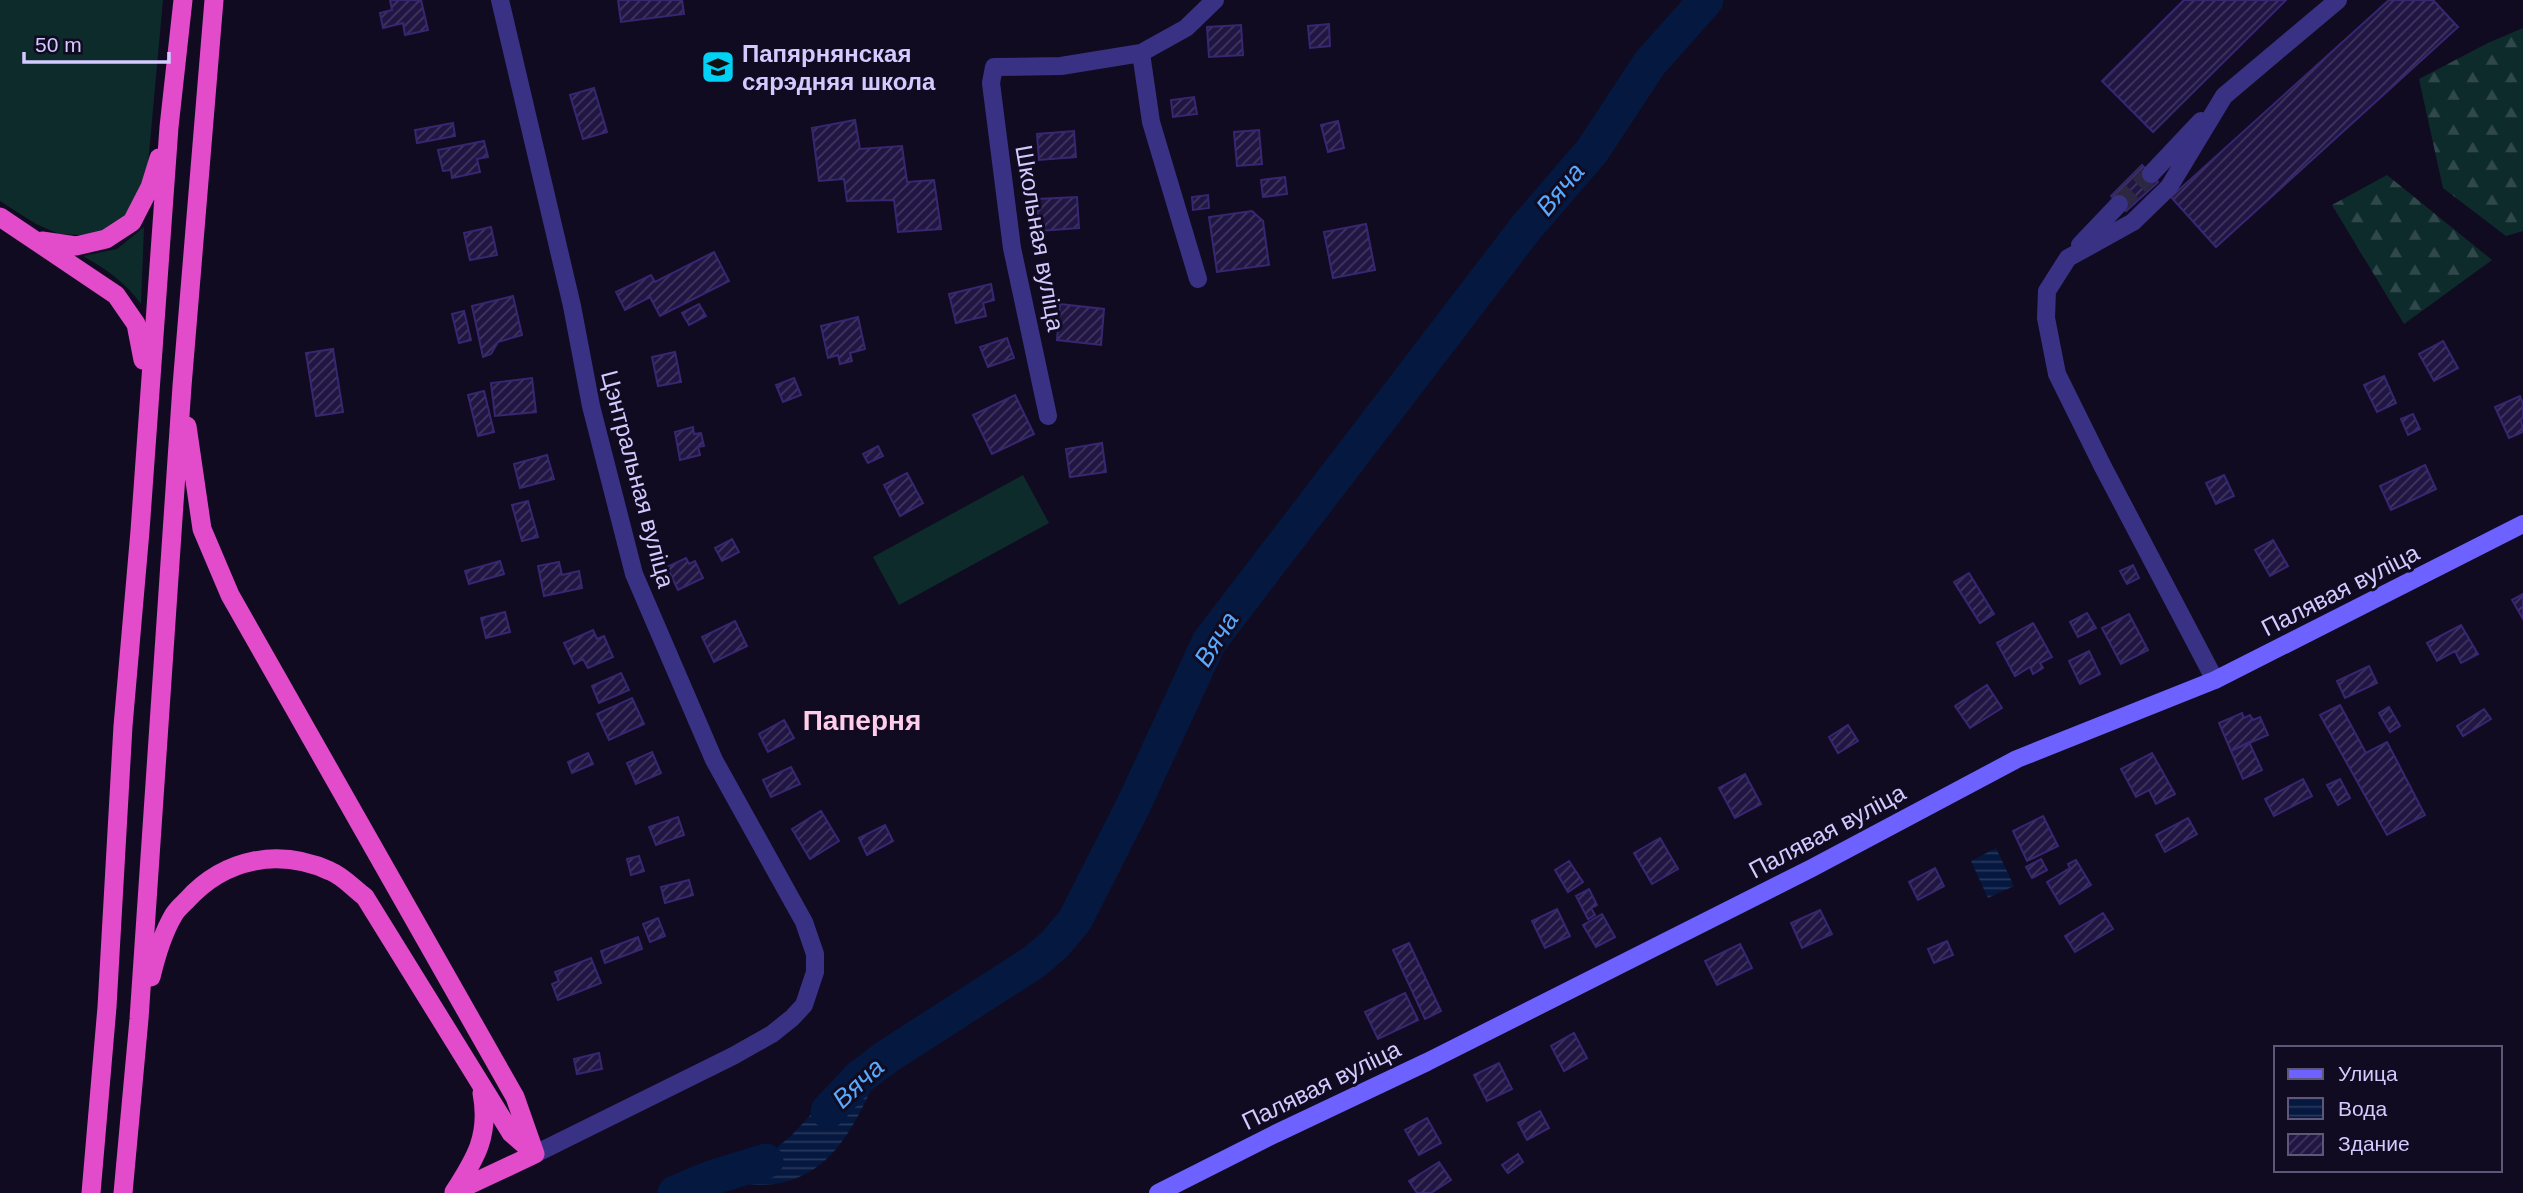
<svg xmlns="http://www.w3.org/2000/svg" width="2523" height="1193" viewBox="0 0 2523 1193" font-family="Arial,sans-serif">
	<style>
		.grass { fill: #0e2b2b }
		.forest { fill: url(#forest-firs) }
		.water { fill: url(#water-rules) }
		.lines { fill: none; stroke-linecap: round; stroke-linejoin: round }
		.river { stroke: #05183f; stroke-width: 35 }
		.building { fill: url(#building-hatch); stroke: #382671; stroke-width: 2 }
		.minor-tunnel { stroke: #2d2842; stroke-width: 18; stroke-dasharray: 18 9; stroke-linecap: butt }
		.minor { stroke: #393284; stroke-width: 18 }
		.secondary { stroke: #6d61ff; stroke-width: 18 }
		.trunk { stroke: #e24bca; stroke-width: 19 }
		.labels { text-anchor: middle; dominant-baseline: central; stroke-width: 6; stroke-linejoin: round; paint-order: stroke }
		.poi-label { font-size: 24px; font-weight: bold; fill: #d3caff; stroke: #100b21; text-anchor: start }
		.street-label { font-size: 24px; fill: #d3caff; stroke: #100b21 }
		.water-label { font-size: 26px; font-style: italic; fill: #58aaff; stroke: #100b21 }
		.quarter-label { font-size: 28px; font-weight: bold; fill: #ffccea; stroke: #100b21 }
	</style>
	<defs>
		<pattern id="forest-firs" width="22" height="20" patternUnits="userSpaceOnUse" patternTransform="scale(1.75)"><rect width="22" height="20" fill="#0e2b2b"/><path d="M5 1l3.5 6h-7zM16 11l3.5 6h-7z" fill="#30484b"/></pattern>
		<pattern id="water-rules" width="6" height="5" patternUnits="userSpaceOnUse" patternTransform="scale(1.75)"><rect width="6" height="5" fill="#05183f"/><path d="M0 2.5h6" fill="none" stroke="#29385c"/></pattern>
		<pattern id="building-hatch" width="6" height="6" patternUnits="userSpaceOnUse" patternTransform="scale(1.75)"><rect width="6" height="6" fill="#211643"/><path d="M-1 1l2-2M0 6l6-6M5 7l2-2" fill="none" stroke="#40375f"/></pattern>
	</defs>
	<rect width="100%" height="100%" fill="#100b21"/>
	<path class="grass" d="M0,0H163L147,175L129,214L100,233L80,235L59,234L36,224L0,201Z
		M144,227L141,304C126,283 106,269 83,256L117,249Z
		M1023,475L1049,523L899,605L873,557Z"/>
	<path class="forest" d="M2523,28V231L2506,236L2443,188L2419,79L2488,43Z
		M2387,175L2492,260L2404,324L2332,205Z"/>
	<path class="water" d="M1996,848L2014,886L1988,898L1971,861Z
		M888,1056C862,1104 844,1168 784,1182C761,1188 743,1185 721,1175L776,1148L790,1137L832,1092L860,1077Z"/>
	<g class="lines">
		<path class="river" d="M828,1111L860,1077L888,1056L1034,962L1054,945L1075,920L1134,804L1209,642L1525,229L1592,151L1650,63L1706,0
			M675,1193L711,1178L766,1161"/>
	</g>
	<path class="building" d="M390,0H421L428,30L405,35L403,23L383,28L380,13L392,10Z
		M618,0H682L684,14L621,22Z
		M2184,0H2286L2153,132L2102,81Z
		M2389,0H2433L2458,27L2216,247L2171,197Z
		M1329,24L1330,46L1310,48L1308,26Z
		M1241,25L1243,55L1209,57L1207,27Z
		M594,88L607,132L583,139L570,95Z
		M1194,97L1197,114L1173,117L1171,100Z
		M855,120L860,149L902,146L907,182L934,180L941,229L898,232L894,200L847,201L844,179L819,181L812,128Z
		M1338,121L1344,148L1328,152L1321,125Z
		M453,123L455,136L417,143L415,130Z
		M1259,130L1262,164L1237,166L1234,132Z
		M1074,131L1076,157L1039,160L1037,134Z
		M484,141L488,157L477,159L480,172L452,178L451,170L443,171L438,150Z
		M2142,165L2158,182L2126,211L2111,196Z
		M1285,177L1287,194L1263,197L1261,180Z
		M1208,195L1209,208L1193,210L1192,197Z
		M1077,197L1079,228L1039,231L1037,199Z
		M1252,211L1263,221L1269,265L1217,272L1209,217Z
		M1366,224L1375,270L1333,278L1324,232Z
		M491,227L497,255L470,260L464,233Z
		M714,252L729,281L660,316L650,297L625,310L616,292L651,275L655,282Z
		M991,284L994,300L983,303L986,316L956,323L949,294Z
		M513,296L522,335L498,342L491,354L483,357L472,306Z
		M699,304L706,316L689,325L682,313Z
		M1060,304L1104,309L1101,345L1057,340Z
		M464,311L471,340L459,343L452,314Z
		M858,317L865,349L850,353L852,361L840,364L838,355L828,358L821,326Z
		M1007,338L1014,358L988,367L980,347Z
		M2443,341L2458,368L2434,381L2419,354Z
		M333,349L343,412L316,416L306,353Z
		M675,352L681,382L658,386L652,357Z
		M2384,376L2396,403L2377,412L2364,385Z
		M532,378L536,412L495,416L491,383Z
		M794,378L801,395L783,402L776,385Z
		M484,391L494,432L478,436L468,395Z
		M1015,395L1034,434L992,454L973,415Z
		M2520,396L2523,404V418L2521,419L2523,432L2509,438L2495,407Z
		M2413,414L2420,429L2408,435L2401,419Z
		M693,427L694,434L701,433L704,446L698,447L700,455L680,460L675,432Z
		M1102,443L1106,472L1070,477L1066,449Z
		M878,446L883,456L868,463L863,454Z
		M547,455L554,479L520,488L514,464Z
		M2425,465L2436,489L2391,510L2380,486Z
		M907,473L923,503L900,516L884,485Z
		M2224,475L2234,496L2216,504L2206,483Z
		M528,501L538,537L522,541L512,505Z
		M732,539L739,552L722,561L715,548Z
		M2273,540L2288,566L2270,576L2255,550Z
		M686,558L689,564L695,561L703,578L678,590L667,567Z
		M500,561L504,574L469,584L465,571Z
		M559,562L562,575L579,571L582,588L544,596L538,566Z
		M2133,565L2139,578L2127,584L2120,571Z
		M1969,573L1994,614L1980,623L1954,582Z
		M2523,594V619L2512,600Z
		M505,612L510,632L486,638L481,618Z
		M2087,613L2096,628L2078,637L2070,622Z
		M2129,614L2148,650L2121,664L2102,628Z
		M735,621L747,646L714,662L702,637Z
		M2033,623L2052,657L2040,663L2043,668L2033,674L2030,667L2015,676L1997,643Z
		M2461,625L2478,654L2461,663L2455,651L2437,661L2427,643Z
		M593,630L597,639L604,636L613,657L588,668L583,659L574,664L564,643Z
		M2089,651L2100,674L2080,684L2069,661Z
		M2369,666L2377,683L2345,698L2337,681Z
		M621,673L629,690L599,703L592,686Z
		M1987,685L2002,708L1970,728L1955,706Z
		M632,698L644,724L609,740L597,714Z
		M2340,705L2366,753L2387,742L2425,815L2387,835L2320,715Z
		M2389,707L2400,726L2390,732L2379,713Z
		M2484,709L2491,719L2463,736L2457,726Z
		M2242,713L2244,718L2250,715L2253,720L2260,717L2268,735L2231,751L2219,723Z
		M784,720L794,738L768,752L759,734Z
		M1848,725L1858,741L1838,753L1829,737Z
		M2249,742L2262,770L2243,779L2231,751Z
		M652,752L661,773L636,784L627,763Z
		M588,753L593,764L572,773L568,762Z
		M2152,753L2175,794L2156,804L2149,790L2136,797L2121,769Z
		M791,767L800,784L771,797L763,780Z
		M1745,774L1761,804L1735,818L1719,788Z
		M2303,779L2312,796L2274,816L2265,799Z
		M2340,779L2350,798L2338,805L2327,785Z
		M821,811L839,841L810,859L792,829Z
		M2043,816L2058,846L2027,861L2013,831Z
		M678,817L684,835L656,845L649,827Z
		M2188,818L2197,834L2165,852L2156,835Z
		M885,825L893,841L867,855L859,838Z
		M1660,838L1678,869L1652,884L1634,853Z
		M639,856L644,871L631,875L627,859Z
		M2041,859L2047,870L2032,878L2026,867Z
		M2076,860L2091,885L2060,904L2047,882L2070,868L2068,864Z
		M1569,861L1583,882L1568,892L1555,870Z
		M1935,868L1944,886L1918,900L1909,882Z
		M689,880L693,895L665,903L661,887Z
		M1589,889L1597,905L1591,908L1595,915L1588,919L1576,896Z
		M1557,909L1570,936L1545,948L1532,921Z
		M1820,910L1832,934L1802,948L1791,923Z
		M2103,913L2113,929L2075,952L2065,936Z
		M1602,914L1615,937L1596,947L1583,925Z
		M658,918L665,936L650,942L643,924Z
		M638,937L642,949L605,963L601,951Z
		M1947,941L1953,955L1934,963L1928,949Z
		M1409,943L1441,1011L1425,1019L1393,950Z
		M1740,944L1752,968L1717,985L1705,961Z
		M591,958L601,983L558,1000L552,984L559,981L555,972Z
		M1405,993L1418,1020L1378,1039L1365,1012Z
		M1574,1033L1587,1058L1564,1071L1551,1046Z
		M599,1053L602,1069L577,1074L574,1059Z
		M1499,1063L1512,1089L1487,1101L1474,1075Z
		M1540,1111L1549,1128L1527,1140L1518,1123Z
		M1427,1118L1441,1143L1419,1155L1405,1130Z
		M1518,1154L1523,1162L1508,1173L1502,1165Z
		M1439,1162L1451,1180L1431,1193H1417L1409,1181Z"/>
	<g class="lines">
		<path class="minor-tunnel" d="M2119,204L2151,174"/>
		<path class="minor" d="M500,0L572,306L591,406L634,574L714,760L804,922L815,954V972L804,1005L792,1018L772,1034L733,1056L535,1154
			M1141,53L1151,122L1198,279
			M2151,174L2201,121
			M2080,245L2119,204
			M1048,416L1012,248L991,83L994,67L1061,66L1141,53L1186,28L1215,0
			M2215,680L2102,465L2057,374L2046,318L2047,291L2068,258L2133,222L2169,187L2224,96L2338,0"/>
		<path class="secondary" d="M1158,1193L1275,1134L1427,1062L1812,868L2017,759L2215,680L2523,524"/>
		<path class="trunk" d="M0,217L116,295L136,324L143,360
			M42,241L76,246L106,239L132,222L150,187L159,158
			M187,426L202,529L230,595L515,1097L535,1154
			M151,977C156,956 162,935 173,916C176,910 182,905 187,900C225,858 279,848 330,871C343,876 354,889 365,897L511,1133L534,1153
			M456,1191L535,1154
			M454,1192C476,1158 490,1135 482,1093
			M91,1193L107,1007L123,726L140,531L169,127L183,0
			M123,1193L139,1019L182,386L214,0"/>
	</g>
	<defs>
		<symbol id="school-square" viewBox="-11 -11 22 22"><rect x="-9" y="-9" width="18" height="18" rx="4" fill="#00d1f5" stroke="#100b21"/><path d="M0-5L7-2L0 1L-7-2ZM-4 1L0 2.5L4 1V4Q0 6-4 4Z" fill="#111"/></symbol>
	</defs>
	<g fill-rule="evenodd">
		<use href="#school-square" x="699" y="48" width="38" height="38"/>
	</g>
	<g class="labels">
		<g class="poi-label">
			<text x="742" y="53">Папярнянская<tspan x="742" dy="28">сярэдняя школа</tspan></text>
		</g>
		<g class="street-label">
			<text transform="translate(1040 238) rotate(80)">Школьная вуліца</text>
			<text transform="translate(638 479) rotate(75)">Цэнтральная вуліца</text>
			<text transform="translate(2340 590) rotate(-27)">Палявая вуліца</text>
			<text transform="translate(1827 831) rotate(-28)">Палявая вуліца</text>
			<text transform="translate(1321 1085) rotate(-26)">Палявая вуліца</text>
		</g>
		<g class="water-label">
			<text transform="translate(1560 189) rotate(-50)">Вяча</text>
			<text transform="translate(1216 639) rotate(-58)">Вяча</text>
			<text transform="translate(858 1083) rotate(-43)">Вяча</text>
		</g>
		<g class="quarter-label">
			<text x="862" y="720">Паперня</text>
		</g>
	</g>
	<rect x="2274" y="1046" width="228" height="126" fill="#100b21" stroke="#5e577a" stroke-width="2"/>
	<rect x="2288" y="1069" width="35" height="10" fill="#6d61ff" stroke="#5e577a" stroke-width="2"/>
	<text x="2338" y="1081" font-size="21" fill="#d3caff">Улица</text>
	<rect x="2288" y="1098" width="35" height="21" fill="url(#water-rules)" stroke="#5e577a" stroke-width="2"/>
	<text x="2338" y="1116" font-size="21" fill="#d3caff">Вода</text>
	<rect x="2288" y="1134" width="35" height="21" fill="url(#building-hatch)" stroke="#5e577a" stroke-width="2"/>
	<text x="2338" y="1151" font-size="21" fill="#d3caff">Здание</text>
	<path d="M24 52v10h145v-10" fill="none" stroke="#d3caff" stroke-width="3.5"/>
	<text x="35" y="52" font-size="21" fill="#d3caff" stroke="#100b21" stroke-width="5" paint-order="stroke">50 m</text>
</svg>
